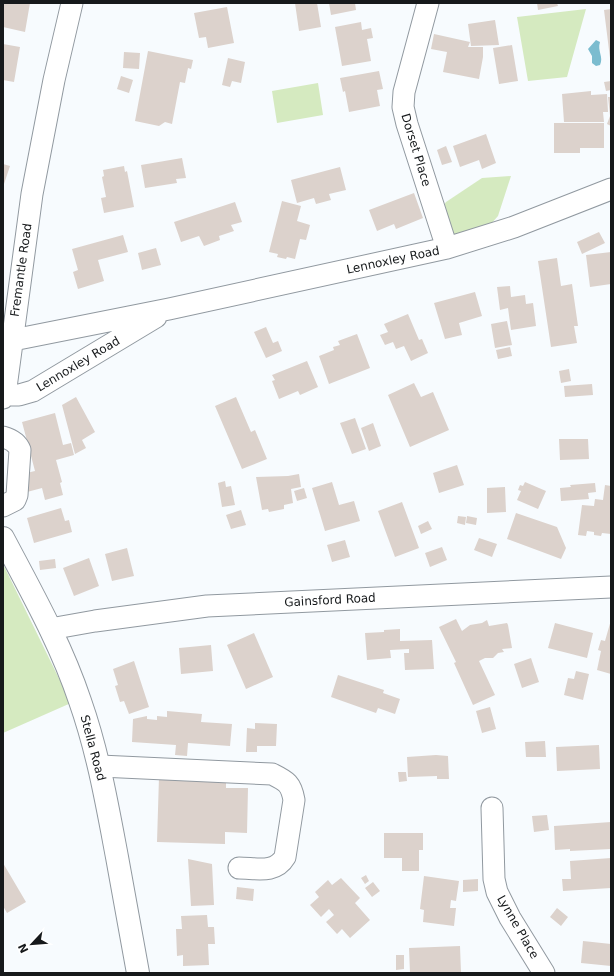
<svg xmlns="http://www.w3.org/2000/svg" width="614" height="976" viewBox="0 0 614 976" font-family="'DejaVu Sans',sans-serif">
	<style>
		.green { fill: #d5eac0 }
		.water { fill: #7bbccf }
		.building { fill: #dcd2cc }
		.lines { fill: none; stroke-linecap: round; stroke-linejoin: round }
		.minor-casing { stroke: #9199a0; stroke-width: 23 }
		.major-casing { stroke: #9199a0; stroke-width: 24 }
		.minor { stroke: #fff; stroke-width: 21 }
		.major { stroke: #fff; stroke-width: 22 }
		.labels { text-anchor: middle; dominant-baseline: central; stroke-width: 4; stroke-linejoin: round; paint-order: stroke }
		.street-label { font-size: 12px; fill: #16191b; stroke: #fff }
	</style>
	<rect width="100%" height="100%" fill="#f7fbfe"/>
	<path class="green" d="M586,9L567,77L528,81L517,17Z
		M318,83L323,115L277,123L272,91Z
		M511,176L498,216L483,233L454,235L441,209L446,202L482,178Z
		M3,564L71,703L3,733Z"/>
	<path class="water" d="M596,40L600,42C597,51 604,57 600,65L596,66L592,63V56L588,49Z"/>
	<path class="building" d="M3,3H30L25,32L3,27Z
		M295,3H317L321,27L299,31Z
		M329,3H355L356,10L331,15Z
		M537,3H557L558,6L538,10Z
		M227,7L234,43L208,48L206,37L199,38L194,13Z
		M611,9V58H610L604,10Z
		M495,20L499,45L471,46L468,24Z
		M361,22L362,30L371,28L373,38L367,39L371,61L342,66L335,27Z
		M434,34L470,42L468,47H483V57L479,79L443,72L447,52L431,49Z
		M3,44L20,47L14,82L3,80Z
		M512,45L518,81L499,84L493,48Z
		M148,51L193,60L191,69L188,68L185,83L180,82L172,124L165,122L159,126L135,121Z
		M124,52L140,53L139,69L123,68Z
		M228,58L245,62L241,83L232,81L230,87L222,85Z
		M379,71L383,89L377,90L380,106L349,112L345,91L343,92L340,78Z
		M121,76L133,80L129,93L117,89Z
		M611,81V90L606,91L604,82Z
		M591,91V95L607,94L608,112H603L604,122H564L562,94Z
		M608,97H611V126L607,124L610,116Z
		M554,123H604V148H580V153H554Z
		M486,134L496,163L482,169L479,160L460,167L453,146Z
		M446,146L452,162L442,165L437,150Z
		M182,158L186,178L176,179L177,183L145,188L141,165Z
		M3,164L10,166L3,187Z
		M124,166L125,172L127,171L134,207L104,213L101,198L106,197L102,177L104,176L103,170Z
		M340,167L346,190L329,194L331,200L316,204L314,198L297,203L291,180Z
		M414,193L423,218L396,229L394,224L377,231L369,210Z
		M282,201L301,206L297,221L310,225L306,240L300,239L295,259L287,257L286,259L277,257L278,254L269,252Z
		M235,202L242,222L231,225L234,231L219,236L220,240L204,246L199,236L181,242L174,222Z
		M599,232L605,243L582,254L577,242Z
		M123,235L128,252L98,260L104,281L78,289L73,272L78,270L72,249Z
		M156,248L161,265L142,270L138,253Z
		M611,252V284L590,287L586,255Z
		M557,258L561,286L572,284L578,326H574L577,343L551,347L538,261Z
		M510,286L511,297L525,295L526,304L533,303L536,326L511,330L508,308L500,310L497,287Z
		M475,292L482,316L459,323L462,335L445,339L434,303Z
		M408,314L419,340L422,339L428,353L411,361L404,346L396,349L393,342L385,345L380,335L388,332L384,324Z
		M507,321L512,345L495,348L491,324Z
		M266,327L273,343L278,341L282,351L266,358L254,332Z
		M357,334L370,368L329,384L319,356L334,350L333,347L340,345L338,341Z
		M510,347L512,356L498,359L496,350Z
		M307,361L318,387L300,395L298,391L279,399L272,381L275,380L272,375Z
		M569,369L571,381L561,383L559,371Z
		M414,383L421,397L433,392L449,430L410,447L388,395Z
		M592,384L593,395L565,397L564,386Z
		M76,397L95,432L82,440L86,448L75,454L62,405Z
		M236,397L251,432L255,430L267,459L242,469L215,406Z
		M55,413L63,445L71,443L74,455L56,460L62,482L60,483L63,495L45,500L42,488L27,492L22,474L35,471L22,422Z
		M355,418L366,449L352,454L340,423Z
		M373,423L381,446L369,451L361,428Z
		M559,439H588L589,459L560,460Z
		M457,465L464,485L439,493L433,473Z
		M299,474L301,487L291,489L293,503L284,505V509L269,512L268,509L262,510L256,477L288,476Z
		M225,481L226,487L231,486L235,505L222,507L218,483Z
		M332,482L339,505L354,501L360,521L325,531L312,488Z
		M525,482L546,491L538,509L517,500L521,491L518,490L520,485L523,486Z
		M595,483L596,492L588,493L589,499L561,501L560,488L571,487L570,485Z
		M605,485L611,486V534L602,533L601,536L594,535V532L587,531L586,536L578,535L582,505L594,506L595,499L603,500Z
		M505,487L506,512L487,513V488Z
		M304,488L307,498L297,501L294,491Z
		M402,502L419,548L395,557L378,511Z
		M61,508L65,521L69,520L72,532L34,543L27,518Z
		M241,510L246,525L231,529L226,515Z
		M516,513L557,527L566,548L561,559L507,539Z
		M458,516L466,517L465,525L457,523Z
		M467,516L477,518L476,525L466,523Z
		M428,521L432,529L421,534L418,526Z
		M479,538L497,544L492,557L474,550Z
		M345,540L350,557L332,562L327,545Z
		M442,547L447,560L430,567L425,553Z
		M127,548L134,576L112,581L105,554Z
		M89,558L99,586L74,596L63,568Z
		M55,559L56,568L40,570L39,561Z
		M456,619L462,631L470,625L482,623L487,620L489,626L507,623L508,625L512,648L502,649L504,652L498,653L493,658H485L479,661L495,695L473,705L454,663L456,662L439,627Z
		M611,620V674L597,670L601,651L598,650L601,640L605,641Z
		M555,623L593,633L587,658L548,648Z
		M400,629V641L432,640L434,669L405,670L404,653H409V649L390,650L391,658L367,660L365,633L384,632V630Z
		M254,633L273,677L246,689L227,645Z
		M211,645L213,671L181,674L179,648Z
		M531,658L539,682L522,688L514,664Z
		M134,661L149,707L129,714L124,701L120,702L115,686L118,685L113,669Z
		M576,671L589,674L583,700L564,695L568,678L574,679Z
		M338,675L384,690L383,693L400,699L395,714L378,708L376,713L331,697Z
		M490,707L496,729L482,733L476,711Z
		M167,711L202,714L201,722L232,724L230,746L188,743L187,756L175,755L176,745L132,742L133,719L147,716V719L157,720V716L167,717Z
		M255,723L277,724L276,746H257V752H246L247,728L255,729Z
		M545,741L546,757H526L525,742Z
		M599,745L600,769L557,771L556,747Z
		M436,755L448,756L449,779H437V776L408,777L407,757Z
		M398,772H406L407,781L399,782Z
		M159,777L226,779V788H248L247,833L225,832V844L157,842Z
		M547,815L549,830L534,832L532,816Z
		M611,822V849L570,851V849L555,850L554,826Z
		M384,833H423V850H419V871H402V858H384Z
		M611,858V888L563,891L562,879H571L570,861Z
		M188,859L212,864L214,905L191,906Z
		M3,863L26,902L7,913L3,906Z
		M366,875L369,881L365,884L361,878Z
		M424,876L459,881L456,901L451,900L450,908H456L454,926L423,922L424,910L420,909Z
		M341,878L360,898L355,903L370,920L350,938L342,929L337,934L326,922L334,915L329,909L321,917L310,905L319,897L315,892L328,880L332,885Z
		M478,879V891L463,892V880Z
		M373,882L380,891L372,897L365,888Z
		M237,887L254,889L253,901L236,899Z
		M557,908L568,917L561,926L550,917Z
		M207,915L208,927H214L215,944H208L209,965L183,966V955L177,956L176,929H182L181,916Z
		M583,941L611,944V966L581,963Z
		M460,946L461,973H410L409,948Z
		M396,955H404V969L396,970Z"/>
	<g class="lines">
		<defs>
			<path id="minor" d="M428,3L404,92L403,107L407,124L447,248
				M3,342L169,309L447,248L514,227L611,189
				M3,393L5,395H19L33,391L156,317
				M3,398L5,395L32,194L54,80L72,3
				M3,437C10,439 17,442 20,450L17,495L15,500L3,506
				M50,629L95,621L207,606L611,587
				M100,766L272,774C286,781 291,783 294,800L285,857C275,874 256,868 239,868
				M492,808L494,879L497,892L510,918L544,973"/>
			<path id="major" d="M3,538C31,591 61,644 80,701C98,752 107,804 117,857C124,896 131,934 138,973"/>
		</defs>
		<use href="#minor" class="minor-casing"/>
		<use href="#major" class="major-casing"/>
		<use href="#minor" class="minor"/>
		<use href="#major" class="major"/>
	</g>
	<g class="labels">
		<g class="street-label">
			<text transform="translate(416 150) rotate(73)">Dorset Place</text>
			<text transform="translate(393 260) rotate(-12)">Lennoxley Road</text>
			<text transform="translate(21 270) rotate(-82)">Fremantle Road</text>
			<text transform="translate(78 364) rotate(-31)">Lennoxley Road</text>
			<text transform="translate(330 600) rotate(-3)">Gainsford Road</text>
			<text transform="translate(93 748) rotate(75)">Stella Road</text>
			<text transform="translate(518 927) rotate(60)">Lynne Place</text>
		</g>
	</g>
	<rect width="614" height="976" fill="none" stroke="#16191b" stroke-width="8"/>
	<g transform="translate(32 944) rotate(244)" stroke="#ffffff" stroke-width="3" paint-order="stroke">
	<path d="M0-3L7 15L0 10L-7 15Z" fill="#16191b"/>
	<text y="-6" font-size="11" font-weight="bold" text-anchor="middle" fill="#16191b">N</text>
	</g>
</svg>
